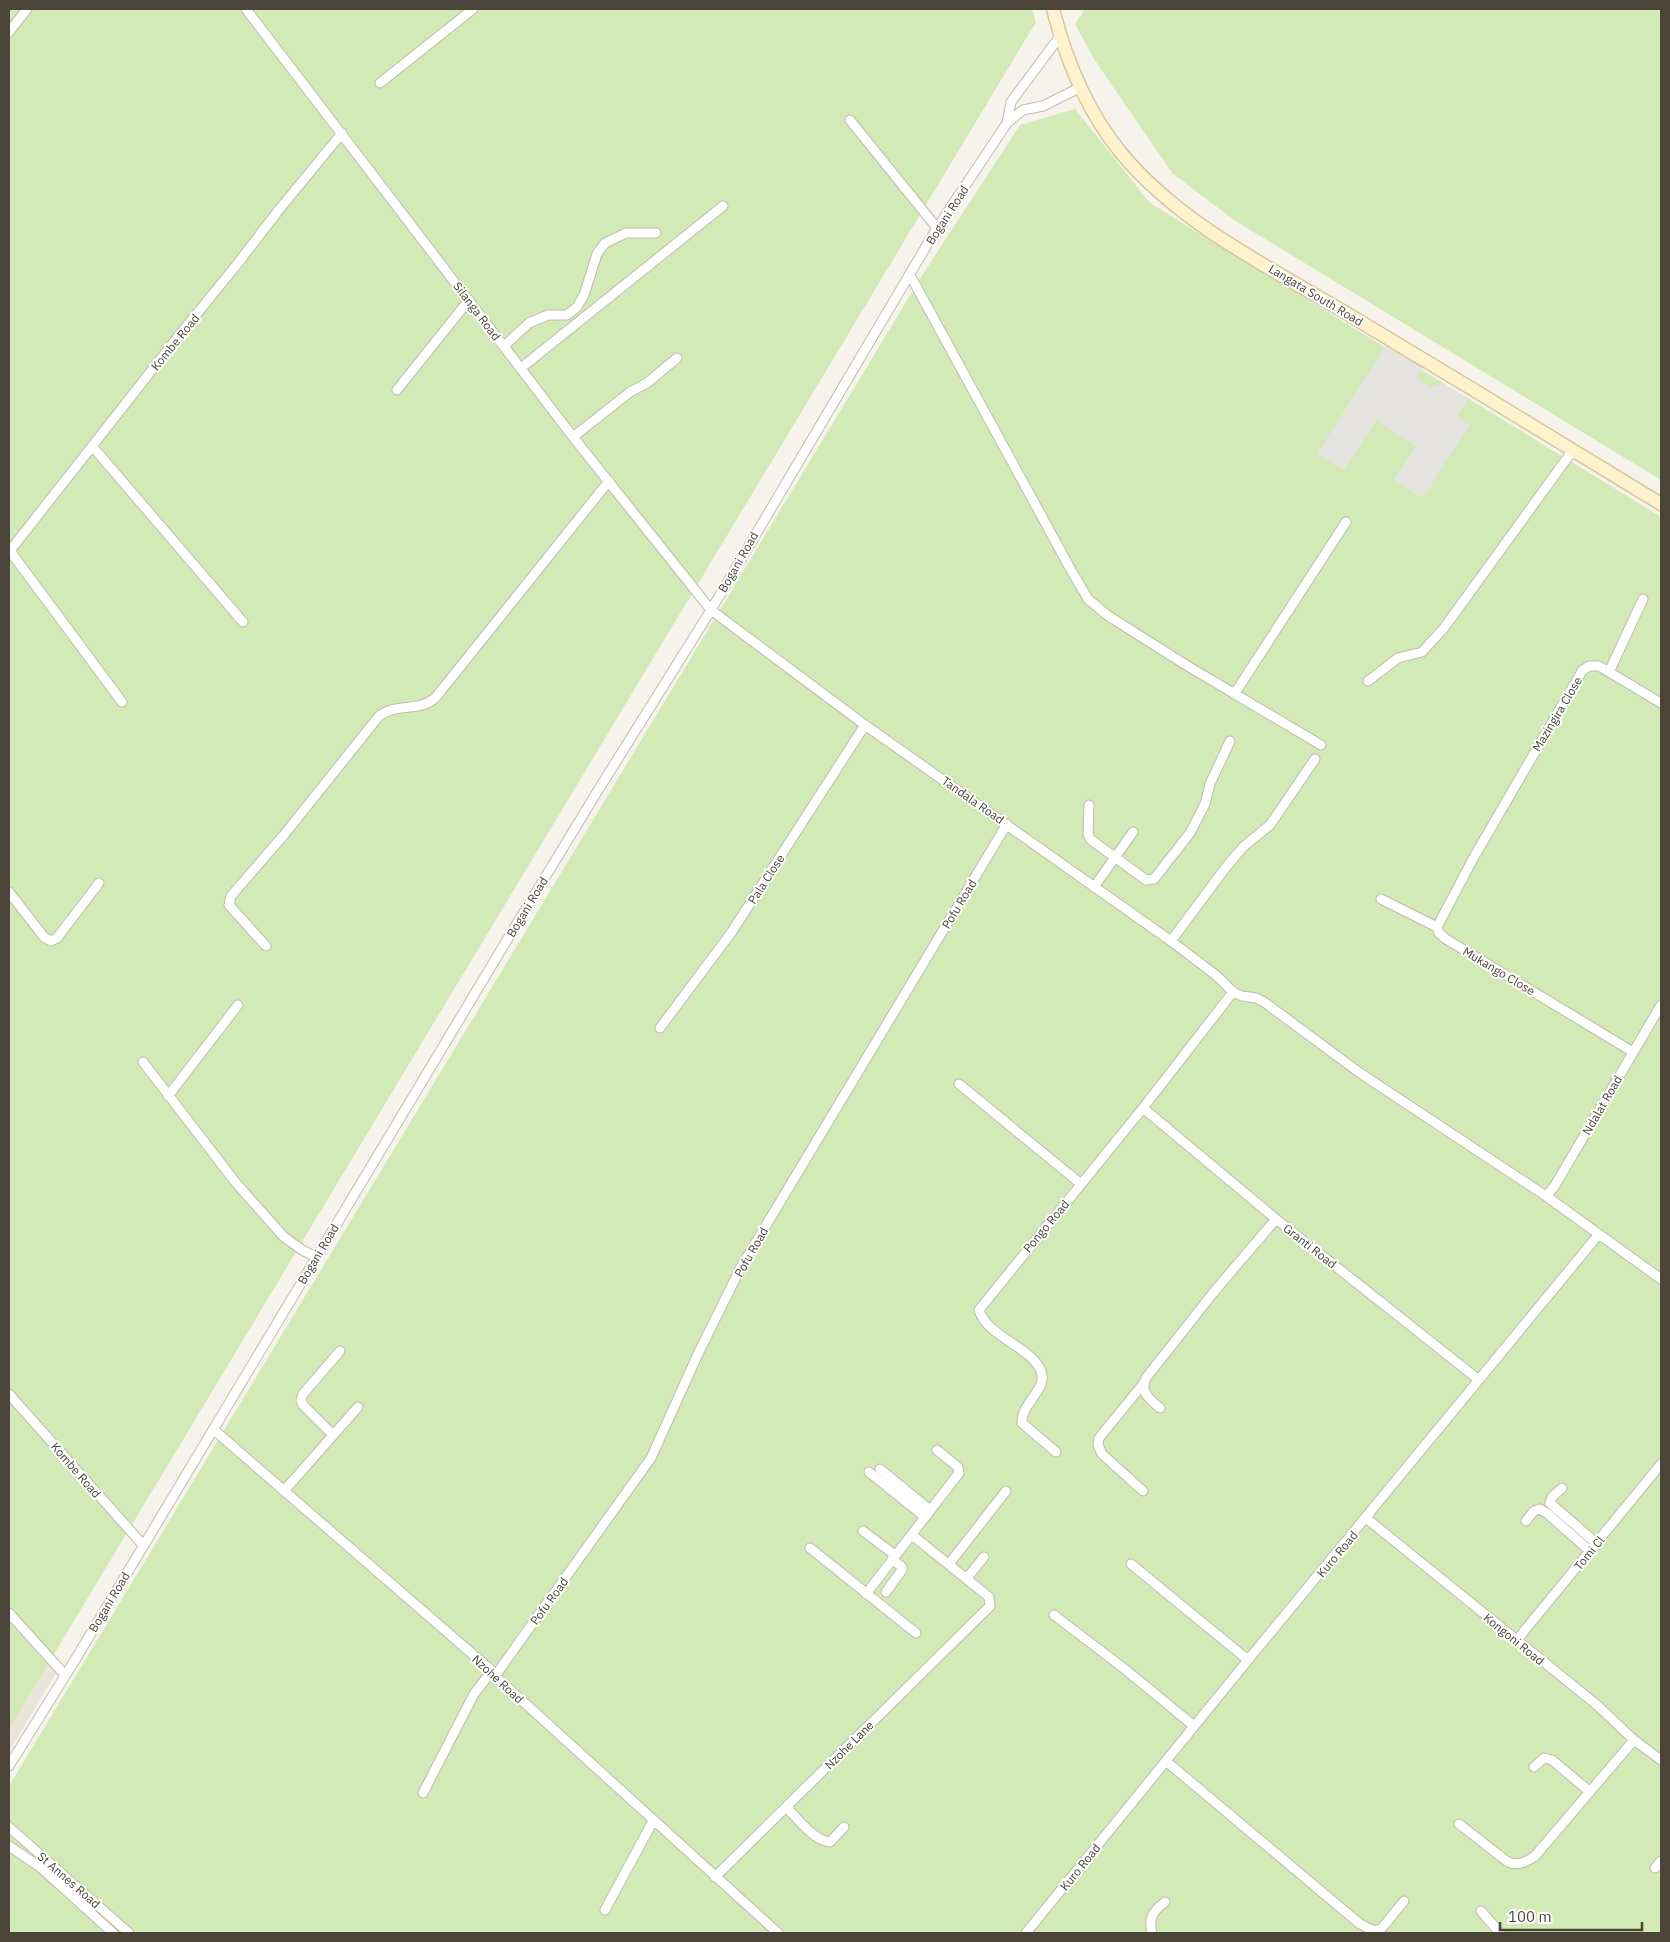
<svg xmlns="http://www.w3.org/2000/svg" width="1670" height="1942" viewBox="0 0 1670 1942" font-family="'IBM Plex Sans',sans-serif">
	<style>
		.residential { fill: #eae5da }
		.garden { fill: #d2eab5 }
		.parking { fill: #e5e3e0 }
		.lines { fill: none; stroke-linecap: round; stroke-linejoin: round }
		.street-casing { stroke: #c2bbae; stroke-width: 11 }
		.secondary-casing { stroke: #d6c79b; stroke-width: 15 }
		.street { stroke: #fff; stroke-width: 9 }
		.secondary { stroke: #fff3cd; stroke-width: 12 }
		.labels { text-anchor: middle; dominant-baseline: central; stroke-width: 4; stroke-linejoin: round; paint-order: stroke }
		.street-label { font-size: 12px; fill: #4b4439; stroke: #fff }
	</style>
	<rect width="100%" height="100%" fill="#f6f3ec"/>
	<path class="residential" d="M9,1620L56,1673L9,1752Z"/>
	<path class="garden" d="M9,9H1032L1036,22L9,1729Z
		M1085,9H1661V480L1234,220L1172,173L1094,59L1075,24Z
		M1075,109L1150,203L1661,517V1933H9V1786L923,274L1020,125Z"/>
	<path class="parking" d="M1386,345L1423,368L1417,378L1431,387L1442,383L1468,399L1457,417L1470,425L1423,498L1394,480L1416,446L1376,421L1344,470L1317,454Z"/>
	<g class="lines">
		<defs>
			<path id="street" d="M246,9L573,437L711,610L865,725L1171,941L1217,976L1233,992L1242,996L1256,998L1264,1002L1360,1073L1546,1196
				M9,32L27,9
				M380,83L473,9
				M850,120L937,228
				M1007,123L1011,102L1060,36
				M910,275L1071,570L1088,599L1107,615L1186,665L1321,745
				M504,346L529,323L548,315H567L577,307L584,295L597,254L605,243L626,233H656
				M521,368L723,206
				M397,390L469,300
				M573,437L630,392L647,383L677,358
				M92,446L243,622
				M10,551L122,702
				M9,552L181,333L235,267L278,211L342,133
				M1609,672L1643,599
				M1368,681L1398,658L1422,652L1444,628L1573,450
				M1235,693L1346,522
				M1089,805L1088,834L1090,839L1146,880L1154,879L1190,833L1205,804L1210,784L1230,741
				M1094,887L1133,832
				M9,892L44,937L51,941L57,938L99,883
				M1381,899L1437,927
				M1171,941L1226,867L1244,846L1270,825L1315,759
				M266,946L229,905L231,896L283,836L379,716C397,702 420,713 436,697L609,481
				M1661,1005L1554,1187L1546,1196L1661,1279
				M660,1028L731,933L865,725
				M1633,1052L1446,939L1439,933L1437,927L1474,857L1582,671L1589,666H1599L1661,703
				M143,1062L236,1183L283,1236L302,1250L316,1257
				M959,1084L1081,1184
				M168,1096L238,1005
				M1143,1108L1276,1219L1479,1380
				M9,1394L143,1545
				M1160,1408C1150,1399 1139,1392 1146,1378L1213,1293L1276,1219
				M214,1430L492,1671L495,1676L778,1933
				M333,1435L303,1405L301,1400L303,1394L340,1351
				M1056,1452L1022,1423C1021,1404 1045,1391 1042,1375C1038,1349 987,1338 979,1310L1143,1108L1233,992
				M880,1469L930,1510
				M869,1472L925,1517
				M1562,1488L1552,1497L1550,1503L1596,1543
				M284,1491L358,1407
				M1143,1491L1102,1454L1098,1445L1099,1438L1144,1383
				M1366,1518L1597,1705L1634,1740L1661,1760
				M1526,1521L1534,1511L1540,1509L1548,1514L1590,1551
				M863,1531L895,1555
				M810,1548L916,1633
				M949,1564L1006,1491
				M1131,1564L1248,1660
				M967,1578L984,1557
				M886,1592L902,1570V1567L892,1559
				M866,1594L959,1473L958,1467L937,1450
				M9,1613L65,1675
				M1054,1615L1126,1670L1194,1726
				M1516,1641L1661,1464
				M495,1676L651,1458L698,1354L741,1267L1007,824
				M1167,1762L1360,1924L1374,1931L1382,1928L1404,1901
				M9,1766L75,1660L510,935L597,792L711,610L937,228L1007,123L1023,110L1043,106L1081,87
				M1534,1767L1544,1758L1552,1760L1590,1792
				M423,1793L474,1694L492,1671
				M786,1807C798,1819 813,1840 830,1842L844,1827
				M1459,1824L1508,1862C1519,1866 1526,1862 1535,1856L1634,1740
				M9,1827L129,1933
				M9,1846L40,1867L113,1933
				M1655,1868L1661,1861
				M715,1877L990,1606L989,1597L912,1535
				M605,1910L653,1821
				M1481,1911L1500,1933
				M1026,1933L1248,1660L1599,1234
				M1152,1933C1148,1918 1153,1911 1165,1902"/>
			<path id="secondary" d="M1053,9C1066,60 1088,113 1122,154C1180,224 1269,267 1346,313C1451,376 1557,440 1661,504"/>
		</defs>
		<use href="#street" class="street-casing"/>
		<use href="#secondary" class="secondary-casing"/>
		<use href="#street" class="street"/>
		<use href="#secondary" class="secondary"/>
	</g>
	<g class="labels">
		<g class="street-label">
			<text transform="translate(947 215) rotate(-57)">Bogani Road</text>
			<text transform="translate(1316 295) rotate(31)">Langata South Road</text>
			<text transform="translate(477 311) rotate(53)">Silanga Road</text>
			<text transform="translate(175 342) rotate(-51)">Kombe Road</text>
			<text transform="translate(738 562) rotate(-60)">Bogani Road</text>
			<text transform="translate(1557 714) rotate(-59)">Mazingira Close</text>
			<text transform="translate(973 800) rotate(35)">Tandala Road</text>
			<text transform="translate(766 879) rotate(-57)">Pala Close</text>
			<text transform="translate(959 904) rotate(-59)">Pofu Road</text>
			<text transform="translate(527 907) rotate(-59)">Bogani Road</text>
			<text transform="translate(1499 971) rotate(31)">Mukango Close</text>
			<text transform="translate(1602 1105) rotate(-60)">Ndalat Road</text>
			<text transform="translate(1046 1226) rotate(-50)">Pongo Road</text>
			<text transform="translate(1310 1246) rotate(38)">Granti Road</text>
			<text transform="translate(751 1252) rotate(-60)">Pofu Road</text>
			<text transform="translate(318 1254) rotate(-59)">Bogani Road</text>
			<text transform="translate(76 1470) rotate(49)">Kombe Road</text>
			<text transform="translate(1589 1553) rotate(-51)">Tomi Cl</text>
			<text transform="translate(1337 1554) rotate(-50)">Kuro Road</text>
			<text transform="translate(549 1601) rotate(-54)">Pofu Road</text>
			<text transform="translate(109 1602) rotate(-59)">Bogani Road</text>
			<text transform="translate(1514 1639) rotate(39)">Kongoni Road</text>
			<text transform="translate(498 1679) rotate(43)">Nzohe Road</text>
			<text transform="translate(849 1745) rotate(-45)">Nzohe Lane</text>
			<text transform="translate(1080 1867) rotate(-51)">Kuro Road</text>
			<text transform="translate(69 1880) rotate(41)">St Annes Road</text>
		</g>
	</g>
	<rect width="1670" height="1942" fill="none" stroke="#4b4439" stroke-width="20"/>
	<path d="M1500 1922v8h142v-8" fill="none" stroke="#4b4439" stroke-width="2.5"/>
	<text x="1508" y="1922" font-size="15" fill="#4b4439" stroke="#ffffff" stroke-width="4" paint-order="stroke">100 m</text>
</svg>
